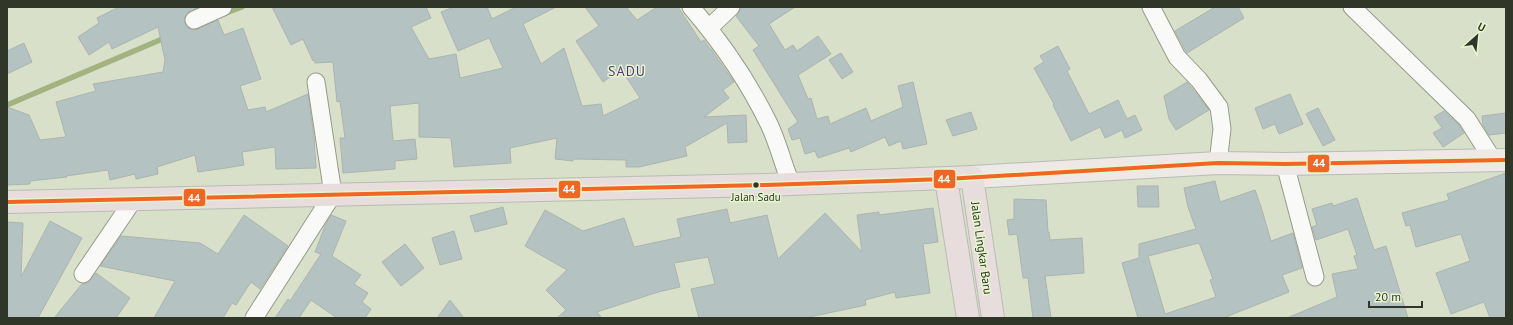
<svg xmlns="http://www.w3.org/2000/svg" width="1513" height="325" viewBox="0 0 1513 325" font-family="'PT Sans',sans-serif">
	<style>
		.lines { fill: none; stroke-linecap: round; stroke-linejoin: round }
		.stream { stroke: #a2b380; stroke-width: 5.5 }
		.building { fill: #b4c3c2; stroke: #abb4af; fill-rule: evenodd }
		.minor-casing { stroke: #959b8a; stroke-width: 19 }
		.major-casing { stroke: #b8bdb2; stroke-width: 24 }
		.highway-casing { stroke: #b8bdb2; stroke-width: 24 }
		.minor { stroke: #f9faf7; stroke-width: 17 }
		.major { stroke: #eee8e7; stroke-width: 22 }
		.highway { stroke: #e6dddc; stroke-width: 22 }
		.bus-1-casing { stroke: #e7f5cf; stroke-width: 7 }
		.bus-1 { stroke: #f26522; stroke-width: 4 }
		.bus-dot { fill: #313728; stroke: #e7f5cf; stroke-width: 1.5 }
		.labels { text-anchor: middle; dominant-baseline: central; stroke-width: 3; stroke-linejoin: round; paint-order: stroke }
		.bus-label { font-size: 11px; fill: #313728; stroke: #e7f5cf }
		.street-label { font-size: 12px; fill: #313728; stroke: #e7f5cf }
		.quarter-label { font-size: 14px; letter-spacing: 1px; fill: #543873; stroke: #e7f5cf }
		.line-badge { stroke: #e7f5cf; stroke-width: 1.5 }
		.badge-label { font-size: 11px; text-anchor: middle; font-weight: bold; fill: #fff }
	</style>
	<rect width="100%" height="100%" fill="#d8e0ca"/>
	<g class="lines">
		<path class="stream" d="M223,14L242,7
			M7,105L167,37"/>
	</g>
	<path class="building" d="M119,7H199L186,14L184,19L185,24L188,28L193,30L198,29L218,20L224,35L243,28L261,79L240,86L248,110L265,107L266,112L308,94L314,137L316,168L276,169L275,147L242,152L244,165L226,168L198,172L195,155L157,167L158,174L136,179L135,174L110,180L108,170L66,176L67,177L30,181V184L7,185V107L29,115L40,140L66,137L56,102L96,91L93,84L163,72L165,60L158,27L112,49L109,42L89,55L78,37L99,23L97,18Z
		M272,7H426L431,18L411,27L429,59L456,54L460,78L503,68L489,38L458,51L441,12L454,7H487L492,19L516,7H556L523,24L541,64L564,48L582,106L601,104L603,116L640,98L621,69L603,82L576,41L599,26L585,7H626L637,20L657,7H678L701,42L704,40L710,49H711L734,82L723,90L729,98L704,117L746,115L747,142L728,143L727,123L685,147L687,156L639,167H626V160L573,159V161L555,159L557,138L510,148L511,163L454,167L451,138L419,137V103L390,106L393,141L415,139L417,159L395,161V169L343,173L340,138H345L340,101L337,102L333,62L315,63L314,60L313,61L303,39L291,45Z
		M742,7H795L769,24L785,50L793,45L797,51L818,36L831,54L798,75L808,99L811,98L817,119L828,116L830,124L866,108L871,121L903,107L898,86L913,82L927,144L903,149L901,141L889,146L885,137L851,152L849,148L818,158L815,151L805,154L800,138L792,140L788,129L798,122L753,50L759,46L736,16Z
		M1215,7H1238L1244,18L1187,53L1175,31Z
		M24,43L32,62L7,74V51Z
		M1058,46L1070,69L1067,71L1089,114L1118,100L1127,119L1135,115L1142,130L1125,138L1122,130L1105,138L1100,127L1071,141L1053,105L1054,104L1034,68L1044,62L1040,56Z
		M841,53L853,72L842,79L829,60Z
		M1187,82L1209,110L1176,130L1169,119L1164,96Z
		M1290,94L1303,124L1279,134L1275,124L1263,129L1255,108Z
		M1318,108L1335,140L1323,146L1306,114Z
		M1444,111L1459,125L1464,133L1443,147L1433,133L1442,128L1434,117Z
		M971,112L977,129L953,136L946,120Z
		M1506,113V133L1489,135L1483,125L1482,116Z
		M1506,173V318H1490L1484,302L1451,314L1436,273L1470,261L1461,234L1416,247L1410,225L1406,226L1402,213L1449,200L1447,194Z
		M1215,181L1220,202L1255,190L1261,207L1271,241L1293,233L1302,268L1282,275L1289,292L1223,318H1138L1122,263L1139,258V244L1196,229L1188,207L1184,188ZM1199,243L1213,279L1210,280L1216,297L1165,314L1148,256Z
		M1137,186H1158L1159,207H1138Z
		M1357,198L1374,250L1386,246L1408,318H1287L1337,297L1332,274L1358,269L1354,256L1357,255L1348,229L1316,240L1312,227L1317,225L1312,209L1332,203L1333,206Z
		M1014,199L1046,200L1048,232H1049L1050,240L1082,238L1084,273L1045,276L1051,318H1033L1028,278H1023L1017,234L1009,235L1007,220L1014,219Z
		M503,207L507,224L475,232L470,216Z
		M933,208L938,242L923,244L930,293L896,298L895,292L865,300L866,305L805,318H699L691,289L715,284L708,257L674,263L680,287L658,292L597,312L602,318H557L566,310L546,290L567,270L525,246L545,210L583,231L624,218L634,247L681,237L677,219L727,209L730,223L767,215L778,259L825,213L862,252L857,215L879,212V215Z
		M244,215L288,246L260,289L251,282L236,305L232,303L223,318H154L175,281L100,266L121,236L200,243L218,254Z
		M331,215L346,221L332,256L361,275L354,284L368,293L362,302L371,309L365,318H337L311,300L299,318H275L288,299L290,301L321,254L315,252L325,226Z
		M50,221L82,238L38,318H7V222L23,223L21,277Z
		M454,231L462,259L440,265L432,238Z
		M405,244L424,268L401,286L382,262Z
		M96,273L130,298L116,318H54L82,284L88,283Z
		M450,300L464,318H437Z"/>
	<g class="lines">
		<defs>
			<path id="minor" d="M691,7C722,43 748,81 769,124C778,143 783,164 791,184
				M1151,7L1177,57L1199,80L1219,107L1222,129L1218,163
				M1352,7L1467,119L1493,160
				M194,20L223,7
				M709,28L731,7
				M1285,164L1315,277
				M83,274L134,199
				M254,318L333,194L316,82"/>
			<path id="major" d="M972,177L1218,163L1285,164L1506,160"/>
			<path id="highway" d="M946,179L968,318
				M7,202L766,185L972,177L993,318"/>
		</defs>
		<use href="#minor" class="minor-casing"/>
		<use href="#major" class="major-casing"/>
		<use href="#highway" class="highway-casing"/>
		<use href="#minor" class="minor"/>
		<use href="#major" class="major"/>
		<use href="#highway" class="highway"/>
		<defs>
			<path id="bus-1" d="M7,202L766,185L946,179L1218,163L1285,164L1506,160"/>
		</defs>
		<use href="#bus-1" class="bus-1-casing"/>
		<use href="#bus-1" class="bus-1"/>
	</g>
	<circle class="bus-dot" cx="756" cy="185" r="3.5"/>
	<g class="labels">
		<g class="bus-label">
			<text x="756" y="197">Jalan Sadu</text>
		</g>
		<g class="street-label">
			<text transform="translate(982 248) rotate(82)">Jalan Lingkar Baru</text>
		</g>
		<g class="quarter-label">
			<text x="627" y="71">SADU</text>
		</g>
	</g>
	<g class="line-badge">
		<rect x="1307" y="154" width="23" height="19" rx="4" fill="#f26522"/>
		<rect x="933" y="169" width="23" height="20" rx="4" fill="#f26522"/>
		<rect x="558" y="180" width="23" height="19" rx="4" fill="#f26522"/>
		<rect x="183" y="188" width="23" height="19" rx="4" fill="#f26522"/>
	</g>
	<g class="badge-label">
		<text x="1319" y="167">44</text>
		<text x="944" y="183">44</text>
		<text x="569" y="193">44</text>
		<text x="194" y="202">44</text>
	</g>
	<rect width="1513" height="325" fill="none" stroke="#313728" stroke-width="16"/>
	<g transform="translate(1477 36) rotate(27)" stroke="#e7f5cf" stroke-width="3" paint-order="stroke">
	<path d="M0-3L7 15L0 10L-7 15Z" fill="#313728"/>
	<text y="-6" font-size="11" font-weight="bold" text-anchor="middle" fill="#313728">U</text>
	</g>
	<path d="M1369 301v6h53v-6" fill="none" stroke="#313728" stroke-width="2"/>
	<text x="1375" y="301" font-size="12" fill="#313728" stroke="#e7f5cf" stroke-width="3" paint-order="stroke">20 m</text>
</svg>
